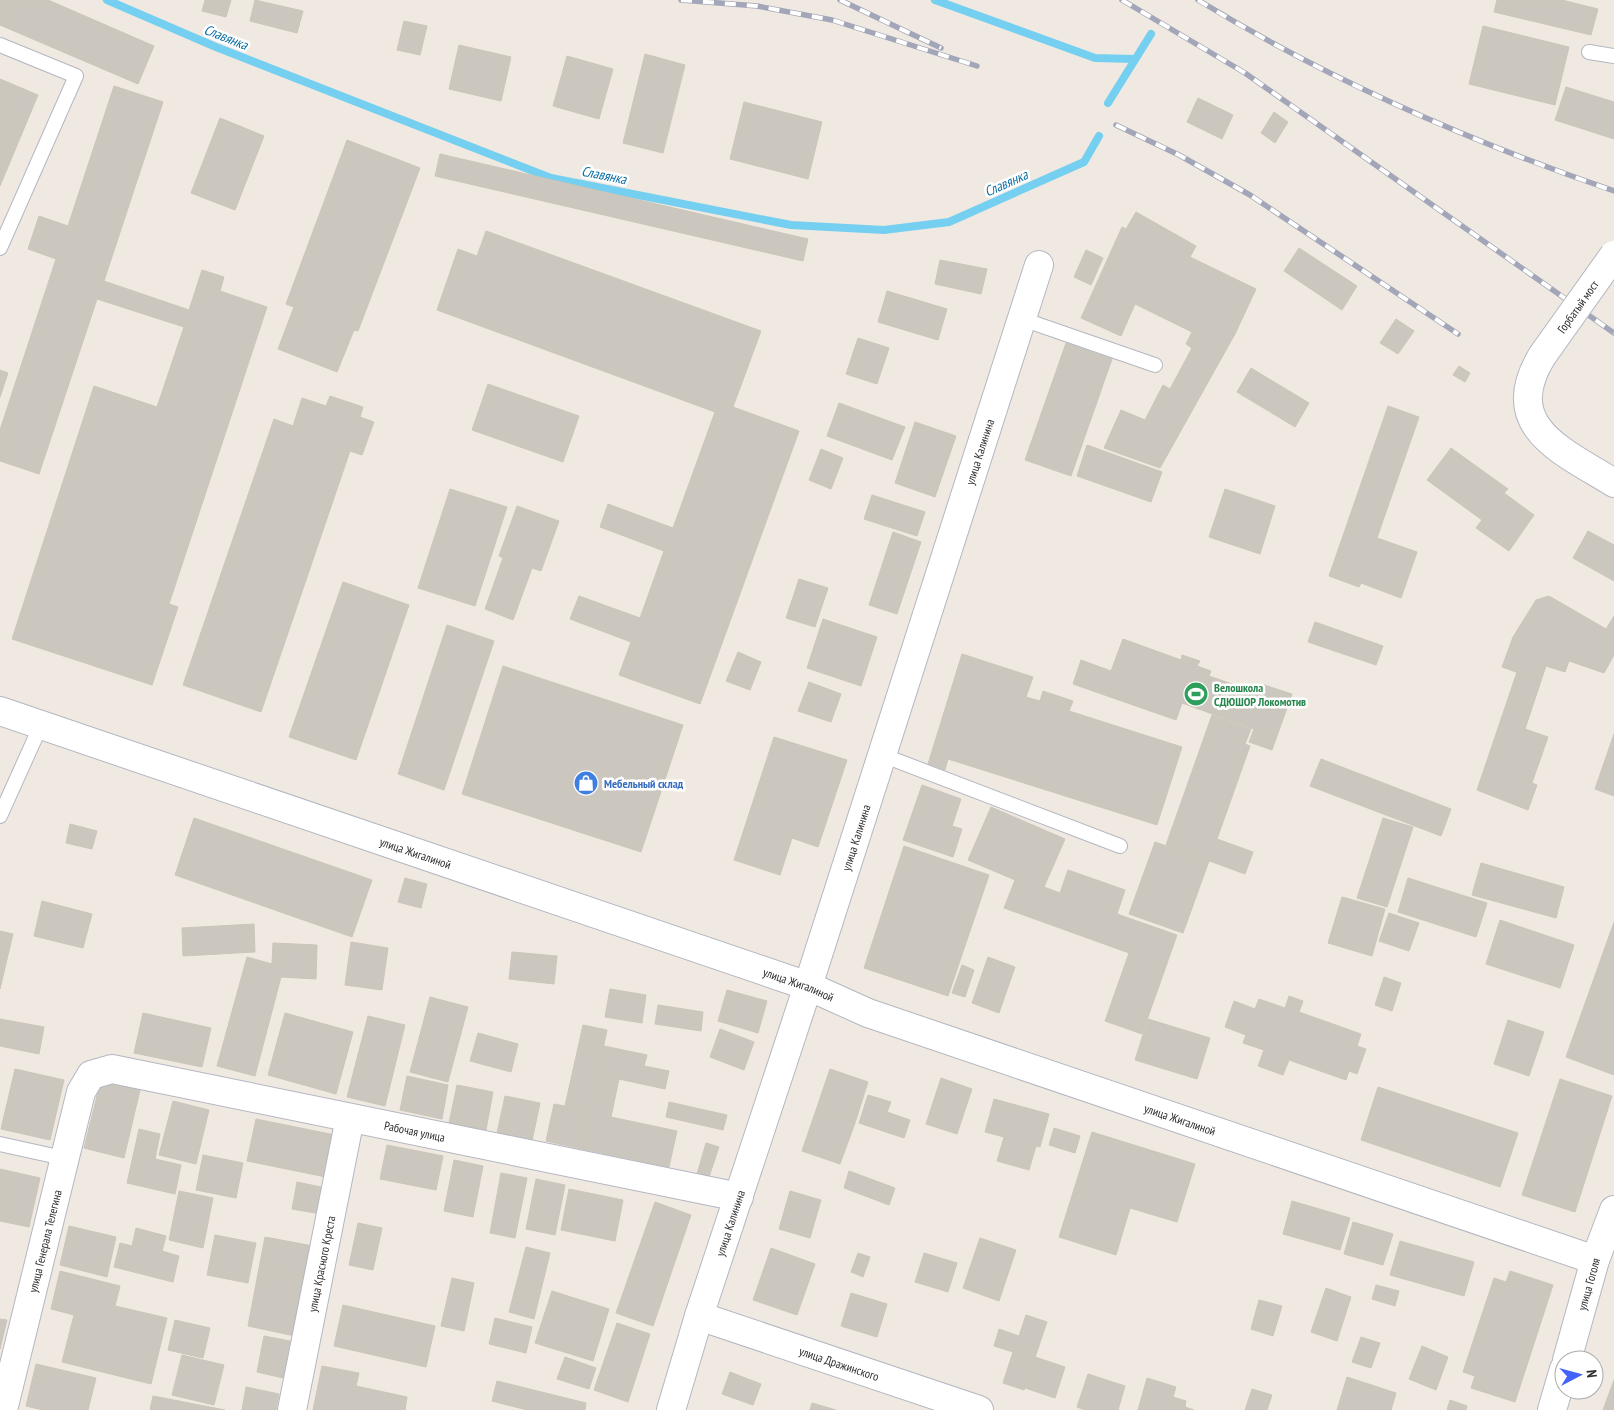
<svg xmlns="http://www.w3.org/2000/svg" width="1614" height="1410" viewBox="0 0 1614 1410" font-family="'PT Sans Narrow',sans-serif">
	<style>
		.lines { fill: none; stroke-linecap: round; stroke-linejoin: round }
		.stream { stroke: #75cff0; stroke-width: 8 }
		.building { fill: #cbc7bf; stroke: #cbc5ba }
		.lane-casing { stroke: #b4b7c1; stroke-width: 16 }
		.street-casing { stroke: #b4b7c1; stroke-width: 30 }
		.secondary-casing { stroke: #b4b7c1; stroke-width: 30 }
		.lane { stroke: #fff; stroke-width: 14 }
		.street { stroke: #fff; stroke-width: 28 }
		.secondary { stroke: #fff; stroke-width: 28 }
		.rail-casing { stroke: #a3a6b8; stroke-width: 5.5 }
		.rail { stroke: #fff; stroke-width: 4; stroke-dasharray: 11; stroke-linecap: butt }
		.secondary-bridge-casing { stroke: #b4b7c1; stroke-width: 30; stroke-linecap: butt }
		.secondary-bridge { stroke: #fff; stroke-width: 28 }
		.labels { text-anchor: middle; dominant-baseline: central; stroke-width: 5; stroke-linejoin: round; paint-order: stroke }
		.street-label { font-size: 12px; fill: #2e2e2e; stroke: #fff }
		.leisure-label { font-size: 12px; font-weight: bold; fill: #27864d; stroke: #fff; text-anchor: start }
		.shop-label { font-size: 12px; font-weight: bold; fill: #366cbe; stroke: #fff; text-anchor: start }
		.water-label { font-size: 14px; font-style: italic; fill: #0d6fa3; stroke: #fff }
	</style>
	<rect width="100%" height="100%" fill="#efe9e1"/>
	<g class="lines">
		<path class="stream" d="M107,0L216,47L551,178L791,225L884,230L949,222L1084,162L1099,136
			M935,0L1095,58L1134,59
			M1108,103L1151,34"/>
	</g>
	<path class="building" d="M0,0H48L154,46L138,84L0,25Z
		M205,0H231L226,17L202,11Z
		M255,0L303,11L297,33L250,21Z
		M1497,0H1562L1598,9L1591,35L1494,12Z
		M404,21L427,26L420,55L397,50Z
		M1483,26L1569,47L1555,105L1469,84Z
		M459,45L511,57L501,101L449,89Z
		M645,54L685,65L663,153L623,143Z
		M567,56L613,69L599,119L553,106Z
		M0,79L38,95L0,186Z
		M114,86L163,102L104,281L189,310L202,270L224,277L220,291L267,307L169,604L178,607L152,685L12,639L94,386L157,407L184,327L97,299L39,474L0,461V430L56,259L28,249L39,216L68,226Z
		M1566,87L1614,102V139L1555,120Z
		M1198,98L1233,115L1222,139L1187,122Z
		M744,102L822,122L808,179L730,159Z
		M1274,112L1288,122L1275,143L1261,133Z
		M220,118L264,136L235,210L191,193Z
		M347,140L420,168L358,331L354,330L337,372L278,349L294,307L286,304Z
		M440,154L808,239L803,261L435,176Z
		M1136,212L1196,246L1190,257L1256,289L1235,334L1160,468L1104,448L1121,410L1145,420L1163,385L1170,389L1192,348L1186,344L1192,332L1135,304L1121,336L1081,318L1122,227L1126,229Z
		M486,231L761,331L733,407L799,431L700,704L619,675L631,642L570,619L579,596L640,618L664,551L600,527L608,504L673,528L715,412L437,310L458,249L477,256Z
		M1299,248L1357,286L1342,310L1284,271Z
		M1086,250L1103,258L1091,285L1074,277Z
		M940,260L987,269L981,294L935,284Z
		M887,291L947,309L938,340L878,322Z
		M1396,319L1414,331L1398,354L1380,343Z
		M858,338L889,348L877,384L846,374Z
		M1066,343L1112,359L1071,476L1025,460Z
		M1459,366L1470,373L1465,382L1453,375Z
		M1251,368L1309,403L1295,427L1237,392Z
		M0,370L8,373L0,397Z
		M488,384L579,416L563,462L472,430Z
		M330,396L363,407L360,417L374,422L362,455L350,451L261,712L183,685L274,419L293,426L302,398L326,406Z
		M839,403L905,427L892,460L827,436Z
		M1388,406L1419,417L1377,538L1417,552L1401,598L1361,583L1359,587L1329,576Z
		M915,422L956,436L935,497L895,483Z
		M1087,445L1162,472L1151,502L1077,476Z
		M1451,448L1508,489L1504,493L1534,515L1509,551L1476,528L1482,520L1427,480Z
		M821,449L843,458L831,489L809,480Z
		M450,489L507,507L475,606L418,588Z
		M1225,489L1275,506L1260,554L1209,537Z
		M872,495L925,512L917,536L864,519Z
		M517,506L559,521L541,571L532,568L513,620L485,609L503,558L499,556Z
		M1588,531L1614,545V581L1573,558Z
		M893,532L921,542L897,614L869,605Z
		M799,579L828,588L815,627L786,618Z
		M343,582L409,605L356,760L289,737Z
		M1549,596L1606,629L1614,616V655L1604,673L1569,661L1565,672L1546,666L1541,681L1502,667L1513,637L1536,600Z
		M823,619L877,637L861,686L807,668Z
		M1315,622L1383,646L1376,665L1308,642Z
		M447,625L494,641L444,790L398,774Z
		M1123,639L1181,660L1182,655L1200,661L1197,666L1211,671L1209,676L1258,693L1261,684L1292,694L1272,750L1249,742L1254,729L1182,703L1176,720L1073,684L1081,660L1111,671Z
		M738,652L761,662L750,690L726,681Z
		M962,654L1033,677L1026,697L1040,701L1043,691L1073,701L1069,711L1182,747L1157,825L948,759L945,770L928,764Z
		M503,666L683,725L641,852L462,794Z
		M1517,672L1541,681L1525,729L1548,737L1532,783L1537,785L1528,810L1477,790Z
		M809,682L841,694L831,722L798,711Z
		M1212,715L1251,729L1245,744L1250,746L1217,839L1253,852L1245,874L1166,845Z
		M1614,734V796L1595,789Z
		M774,737L847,760L818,847L792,838L780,875L734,860Z
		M1321,759L1451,809L1441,836L1310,786Z
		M922,785L961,799L952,826L962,829L953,857L903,840Z
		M991,807L1065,839L1044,887L1060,893L1068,870L1125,890L1117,914L1177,935L1142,1034L1105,1021L1129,953L1004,908L1015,880L968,860Z
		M194,818L372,880L352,937L175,875Z
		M1383,818L1413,827L1387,907L1357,898Z
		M70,824L97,831L92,849L66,843Z
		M1155,842L1209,861L1183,933L1129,914Z
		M904,846L989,875L948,996L864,968Z
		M1481,863L1564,887L1556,918L1472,895Z
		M405,878L427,884L421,908L398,902Z
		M1408,878L1487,903L1476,937L1398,912Z
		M1342,897L1385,909L1372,956L1328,943Z
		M42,901L92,914L83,948L34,936Z
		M1389,913L1419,923L1409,951L1379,941Z
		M1500,920L1574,945L1560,988L1486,964Z
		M1614,922V1075L1566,1057Z
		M254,924L255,952L183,956L182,928Z
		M0,931L13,934L0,989Z
		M351,942L388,948L382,990L345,985Z
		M273,943L317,945L316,979L281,977L255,1076L217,1066L247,957L272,964Z
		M512,952L557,956L554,984L509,979Z
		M988,957L1015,967L999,1013L972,1003Z
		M962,965L974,970L965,997L952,993Z
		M1384,977L1401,983L1392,1011L1375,1005Z
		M610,989L646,995L642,1023L605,1017Z
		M727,990L767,1001L758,1033L718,1021Z
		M1289,996L1303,1001L1299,1012L1361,1034L1357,1046L1366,1049L1357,1074L1349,1071L1346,1080L1289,1060L1283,1075L1258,1066L1264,1050L1243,1043L1246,1035L1225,1027L1234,1001L1255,1009L1259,999L1285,1008Z
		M430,997L468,1007L448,1082L410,1072Z
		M658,1005L703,1012L701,1031L655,1024Z
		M143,1013L211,1028L202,1067L134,1053Z
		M285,1013L353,1032L336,1094L268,1075Z
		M368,1016L405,1025L385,1106L347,1097Z
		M0,1019L44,1027L39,1054L0,1046Z
		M1148,1019L1210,1038L1197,1079L1135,1060Z
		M1508,1020L1544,1032L1529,1076L1494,1064Z
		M583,1025L607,1030L582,1149L546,1141L554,1104L565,1106Z
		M720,1029L754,1042L744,1070L710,1057Z
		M478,1033L518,1044L511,1072L470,1061Z
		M604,1046L647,1055L644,1066L669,1071L665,1089L619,1079L611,1117L677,1131L669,1167L582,1149Z
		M15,1069L64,1080L50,1140L1,1129Z
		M830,1069L868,1082L855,1123L816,1110Z
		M407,1076L448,1085L442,1119L400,1110Z
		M941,1078L972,1089L957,1134L926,1124Z
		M1560,1079L1612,1096L1575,1212L1522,1195Z
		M101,1080L140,1090L124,1158L84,1148Z
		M457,1085L493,1092L486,1130L449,1123Z
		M1378,1087L1518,1133L1500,1187L1361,1140Z
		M868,1095L891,1102L887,1112L910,1120L904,1138L859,1123Z
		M505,1096L540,1103L532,1141L497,1133Z
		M994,1099L1049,1114L1040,1147L1036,1146L1029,1170L997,1161L1004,1137L985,1132Z
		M173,1101L209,1110L196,1164L159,1155Z
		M669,1102L727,1115L723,1130L666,1117Z
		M816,1110L855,1123L840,1164L802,1151Z
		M256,1119L335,1135L326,1177L247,1161Z
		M1054,1128L1080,1136L1075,1153L1049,1145Z
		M139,1129L160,1134L155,1159L181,1165L175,1194L127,1183Z
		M1092,1132L1195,1164L1177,1222L1130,1208L1116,1255L1059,1237Z
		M706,1143L719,1147L709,1177L697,1174Z
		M387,1145L443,1156L436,1190L380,1179Z
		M203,1155L243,1163L236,1198L196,1190Z
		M454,1160L483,1166L473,1217L444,1211Z
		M0,1169L40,1178L29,1227L0,1221Z
		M849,1171L895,1188L889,1205L844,1188Z
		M501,1173L527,1178L515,1238L490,1233Z
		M536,1179L565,1185L555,1235L526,1229Z
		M297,1182L326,1188L321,1214L292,1209Z
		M569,1189L623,1200L615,1241L561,1230Z
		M179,1191L213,1198L203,1248L169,1240Z
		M790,1191L821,1200L810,1238L779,1229Z
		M1292,1201L1350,1218L1340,1250L1283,1234Z
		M655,1202L691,1215L653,1326L616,1313Z
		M1353,1222L1393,1234L1383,1265L1344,1254Z
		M358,1223L382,1228L373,1270L349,1265Z
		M69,1226L116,1237L107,1277L60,1265Z
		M136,1228L166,1236L162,1251L179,1256L173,1282L114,1267L120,1243L132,1246Z
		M215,1235L256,1243L248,1283L207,1275Z
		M265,1237L313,1246L307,1277L259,1268Z
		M980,1238L1016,1250L999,1301L963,1288Z
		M1400,1241L1474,1262L1464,1296L1390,1275Z
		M526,1247L550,1253L534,1319L509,1312Z
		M771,1248L815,1264L797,1315L753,1300Z
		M858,1253L870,1257L863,1277L851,1272Z
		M924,1253L957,1263L948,1292L915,1282Z
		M259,1268L307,1277L295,1336L248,1326Z
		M60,1271L120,1286L115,1306L167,1318L151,1384L62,1362L74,1315L51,1309Z
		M1510,1271L1553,1285L1515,1402L1471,1388L1475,1376L1463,1372L1494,1278L1506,1282Z
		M452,1278L474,1283L464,1331L441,1326Z
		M1376,1285L1399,1291L1395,1306L1372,1299Z
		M1326,1288L1351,1297L1337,1341L1311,1332Z
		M552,1291L609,1309L593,1361L535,1343Z
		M851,1293L887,1304L877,1337L841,1326Z
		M1259,1300L1282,1306L1273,1336L1251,1329Z
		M343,1305L435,1326L426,1367L334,1346Z
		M1026,1315L1047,1322L1024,1390L1003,1383L1013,1352L994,1346L999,1329L1019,1336Z
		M495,1318L532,1327L526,1353L489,1344Z
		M0,1319L7,1320L0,1349Z
		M175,1320L210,1328L203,1358L168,1350Z
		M617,1323L650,1334L628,1402L594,1390Z
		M264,1336L290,1341L283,1378L257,1372Z
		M1361,1337L1380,1343L1371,1368L1352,1362Z
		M1422,1346L1448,1357L1436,1390L1409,1379Z
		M182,1355L224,1365L214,1405L172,1395Z
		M565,1357L596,1368L589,1389L557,1379Z
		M1035,1357L1065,1367L1055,1398L1025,1388Z
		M36,1364L96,1378L88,1410H43L26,1406Z
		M322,1366L359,1373L356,1386L407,1397L405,1410H313Z
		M730,1372L761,1384L753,1405L722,1394Z
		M1088,1374L1125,1386L1118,1410H1085L1077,1407Z
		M1347,1377L1396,1393L1391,1410H1337Z
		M1147,1378L1176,1387L1169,1410H1138Z
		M1614,1380V1410H1603Z
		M497,1381L586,1403L585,1410H527L492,1401Z
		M246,1387L279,1394L276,1410H242Z
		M1252,1389L1272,1395L1267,1410H1245Z
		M153,1396L225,1410H150Z
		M1173,1397L1186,1401L1185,1407L1194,1410H1169Z
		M1450,1400L1467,1406L1466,1410H1447Z
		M812,1403L836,1410H810Z"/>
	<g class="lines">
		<defs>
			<path id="lane" d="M0,45L76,76L0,248
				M1589,52L1614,56
				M1022,319L1155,365
				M882,755L1120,846
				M0,816L41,725
				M0,1144L63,1158"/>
			<g id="street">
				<path id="s1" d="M808,986L1039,265"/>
				<path id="s2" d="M699,1316L979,1410"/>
				<path id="s3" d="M3,1410L81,1092L91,1075L112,1069L739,1197"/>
				<path id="s4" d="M292,1410L350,1118"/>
			</g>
			<g id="secondary">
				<path d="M1542,356C1499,427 1563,451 1614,483"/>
				<path id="s5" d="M0,711L808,986L868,1013L1595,1260"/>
				<path id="s6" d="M1567,1360L1595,1260L1614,1210"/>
				<path id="s7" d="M671,1410L699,1316L808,986"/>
				<path d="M1552,1410L1564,1369"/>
			</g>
		</defs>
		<use href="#lane" class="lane-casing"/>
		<use href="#street" class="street-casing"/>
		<use href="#secondary" class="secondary-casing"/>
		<use href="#lane" class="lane"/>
		<use href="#street" class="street"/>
		<use href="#secondary" class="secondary"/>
		<defs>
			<path id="rail" d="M681,0L757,6L832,20L977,66
				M840,0L941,48
				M1122,0L1245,73L1614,333
				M1198,0C1329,80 1469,141 1614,191
				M1116,125L1179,155L1250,195L1458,334"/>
		</defs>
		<use href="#rail" class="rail-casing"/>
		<use href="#rail" class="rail"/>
		<defs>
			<g id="secondary-bridge">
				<path id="s8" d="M1542,356L1614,255"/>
			</g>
		</defs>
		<use href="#secondary-bridge" class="secondary-bridge-casing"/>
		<use href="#secondary-bridge" class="secondary-bridge"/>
	</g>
	<defs>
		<symbol id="stadium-disc" viewBox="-11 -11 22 22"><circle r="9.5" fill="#2e9e5b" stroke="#fff"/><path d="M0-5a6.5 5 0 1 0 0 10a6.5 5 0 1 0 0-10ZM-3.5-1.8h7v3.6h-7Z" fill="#fff"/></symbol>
		<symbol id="shop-disc" viewBox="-11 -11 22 22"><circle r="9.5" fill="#3f7fe0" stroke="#fff"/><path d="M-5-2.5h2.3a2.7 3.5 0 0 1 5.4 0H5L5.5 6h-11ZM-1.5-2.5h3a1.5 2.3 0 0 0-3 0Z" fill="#fff"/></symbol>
	</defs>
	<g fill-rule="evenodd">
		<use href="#stadium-disc" x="1182" y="680" width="28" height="28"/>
		<use href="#shop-disc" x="572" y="769" width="28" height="28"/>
	</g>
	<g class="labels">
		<g class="street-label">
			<text stroke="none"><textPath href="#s8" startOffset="61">Горбатый мост</textPath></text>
			<text stroke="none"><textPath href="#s1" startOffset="561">улица Калинина</textPath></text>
			<text stroke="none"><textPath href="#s1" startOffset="156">улица Калинина</textPath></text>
			<text stroke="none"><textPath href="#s5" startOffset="439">улица Жигалиной</textPath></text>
			<text stroke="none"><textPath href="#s5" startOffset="844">улица Жигалиной</textPath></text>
			<text stroke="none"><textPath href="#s5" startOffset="1249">улица Жигалиной</textPath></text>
			<text stroke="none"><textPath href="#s3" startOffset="678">Рабочая улица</textPath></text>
			<text stroke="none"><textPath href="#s7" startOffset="196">улица Калинина</textPath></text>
			<text stroke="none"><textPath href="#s3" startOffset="174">улица Генерала Телегина</textPath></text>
			<text stroke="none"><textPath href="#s4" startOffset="149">улица Красного Креста</textPath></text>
			<text stroke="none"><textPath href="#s6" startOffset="79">улица Гоголя</textPath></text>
			<text stroke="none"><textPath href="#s2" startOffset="148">улица Дражинского</textPath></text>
		</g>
		<g class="leisure-label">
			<text x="1214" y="687">Велошкола<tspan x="1214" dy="14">СДЮШОР Локомотив</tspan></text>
		</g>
		<g class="shop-label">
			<text x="604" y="783">Мебельный склад</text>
		</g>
		<g class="water-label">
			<text transform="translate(226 37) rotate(22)">Славянка</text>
			<text transform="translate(604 175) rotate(11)">Славянка</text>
			<text transform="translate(1006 183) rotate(-24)">Славянка</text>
		</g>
	</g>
	<g transform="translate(1579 1375) rotate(84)"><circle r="24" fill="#ffffff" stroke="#ababab"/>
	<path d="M0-4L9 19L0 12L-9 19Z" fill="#4264fb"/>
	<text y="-8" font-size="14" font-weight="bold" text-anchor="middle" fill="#2e2e2e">N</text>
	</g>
</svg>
